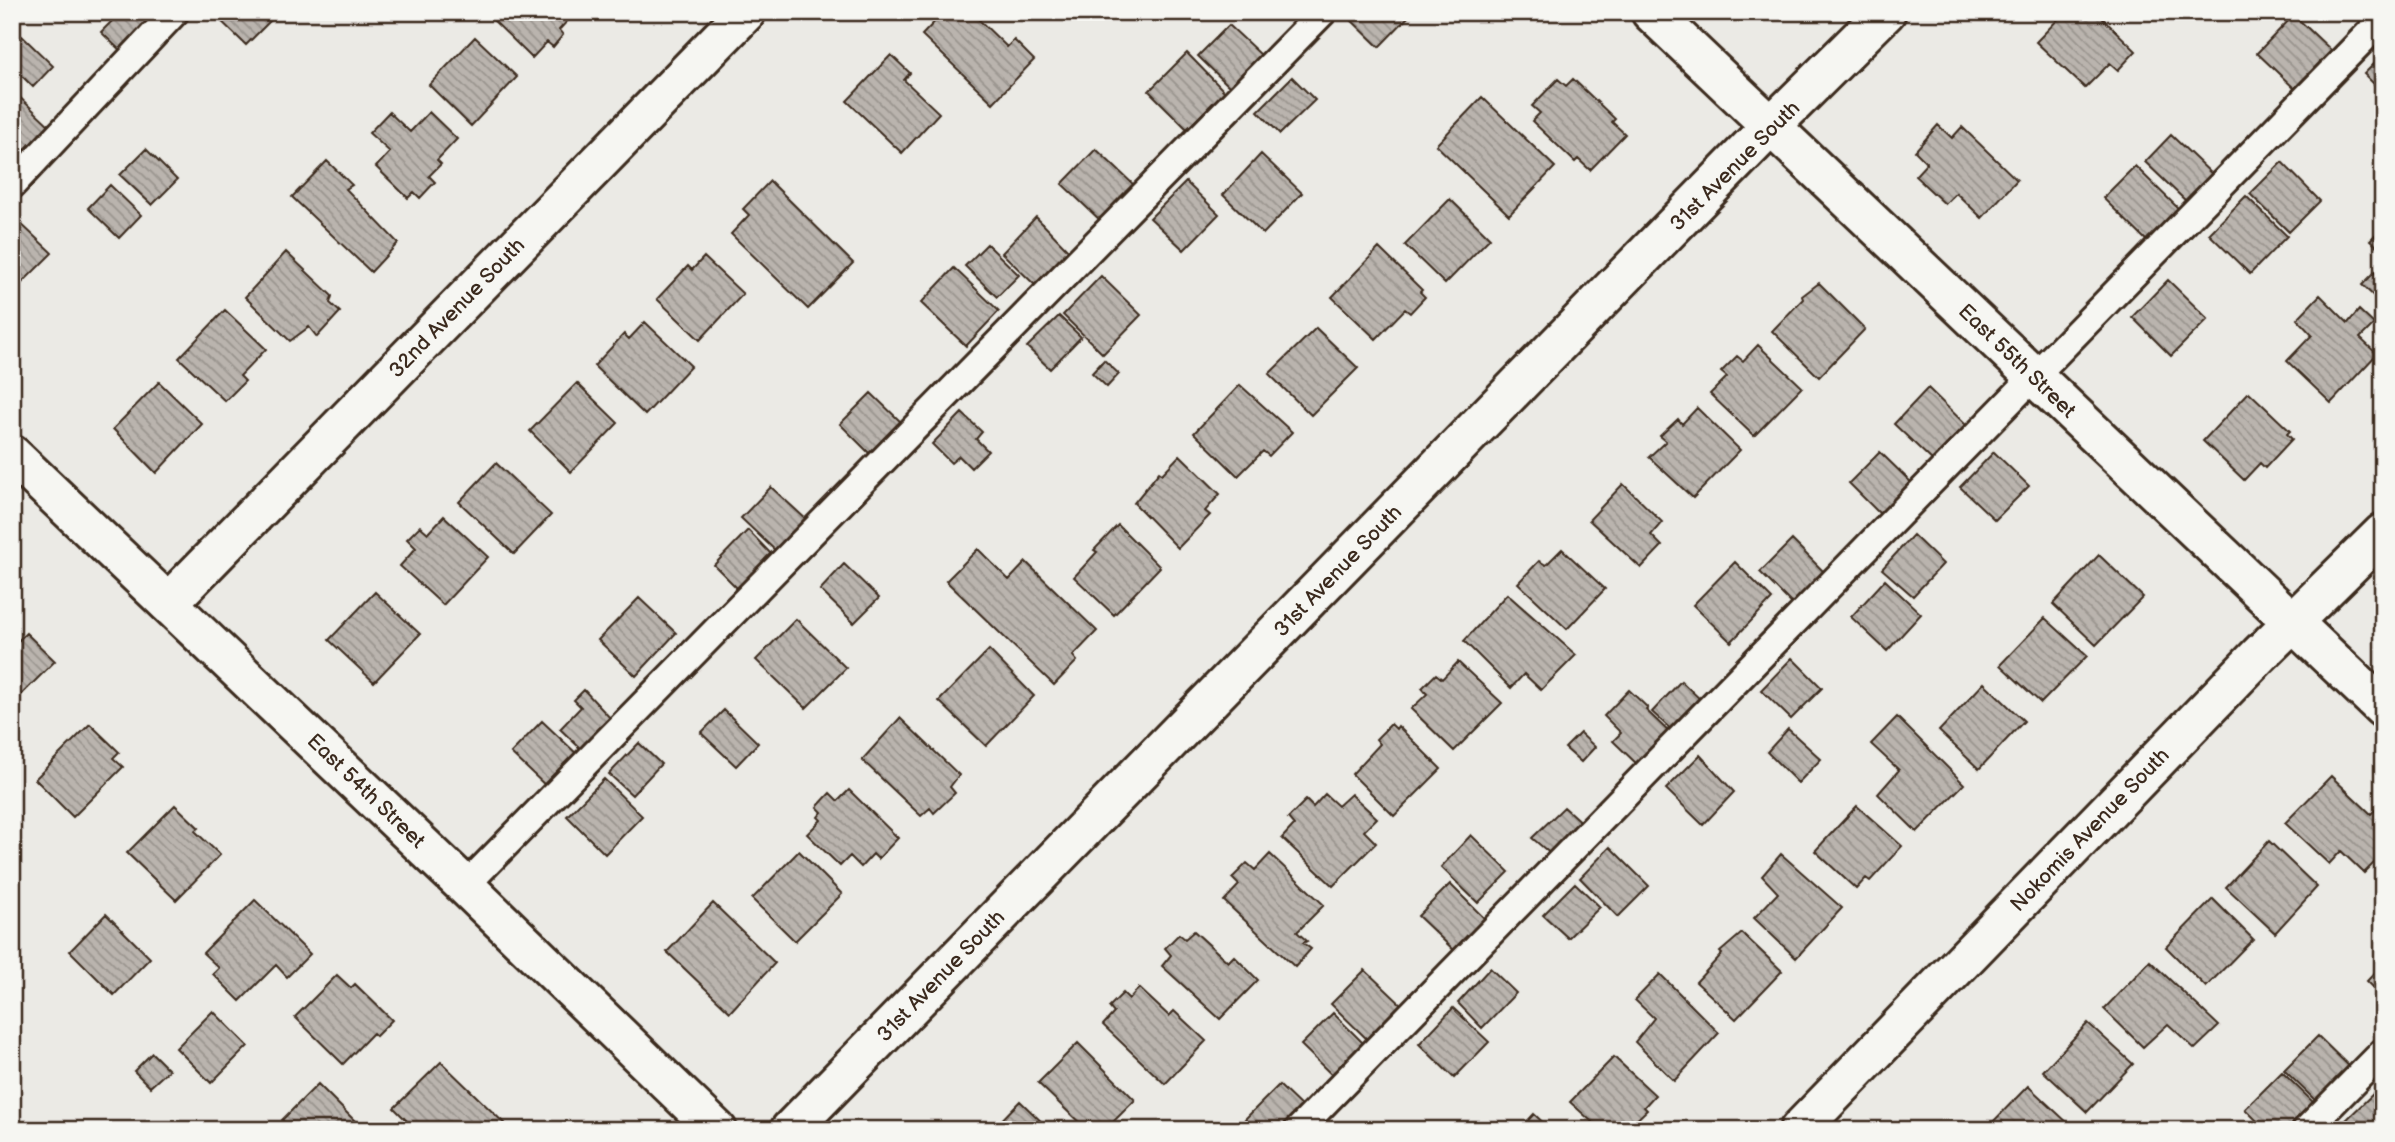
<svg xmlns="http://www.w3.org/2000/svg" width="2395" height="1142" viewBox="0 0 2395 1142" font-family="'Balsamiq Sans',sans-serif">
	<style>
		.building { fill: url(#building-back-hatch); stroke: #3b2a1e; stroke-width: 2 }
		.lines { fill: none; stroke-linecap: round; stroke-linejoin: round }
		.lane-casing { stroke: #3b2a1e; stroke-width: 32 }
		.street-casing { stroke: #3b2a1e; stroke-width: 44 }
		.secondary-casing { stroke: #3b2a1e; stroke-width: 44 }
		.lane { stroke: #f6f6f2; stroke-width: 26 }
		.street { stroke: #f6f6f2; stroke-width: 38 }
		.secondary { stroke: #f6f6f2; stroke-width: 38 }
		.labels { text-anchor: middle; dominant-baseline: central; stroke-width: 7; stroke-linejoin: round; paint-order: stroke }
		.street-label { font-size: 21px; fill: #3b2a1e; stroke: #f6f6f2 }
	</style>
	<defs>
		<pattern id="building-back-hatch" width="6" height="6" patternUnits="userSpaceOnUse" patternTransform="scale(1.75)"><rect width="6" height="6" fill="#bab4ae"/><path d="M-1 5l2 2M0 0l6 6M5-1l2 2" fill="none" stroke="#98938d"/></pattern>
	</defs>
	<rect width="100%" height="100%" fill="#ebeae5"/>
	<filter id="ink" filterUnits="userSpaceOnUse"><feTurbulence type="fractalNoise" baseFrequency=".0143" numOctaves="2"/><feDisplacementMap in="SourceGraphic" scale="14" xChannelSelector="R" yChannelSelector="G"/><feConvolveMatrix kernelMatrix="1 2 1 2 8 2 1 2 1" color-interpolation-filters="sRGB"/></filter>
	<g filter="url(#ink)">
		<path class="building" d="M121,12H150L159,21L125,55L101,32Z
			M216,12H275L277,14L246,45L214,14Z
			M485,12H564L570,18L559,30L563,35L553,47L547,42L532,58Z
			M944,12H971L1007,47L1014,40L1034,60L993,103L922,35Z
			M1351,12H1409L1411,14L1379,47L1347,16Z
			M2065,12H2096L2136,51L2118,70L2110,63L2085,88L2036,42Z
			M2294,15L2332,51L2295,89L2257,53Z
			M1229,25L1261,55L1230,87L1198,56Z
			M22,36L53,66L33,87L12,66V45Z
			M475,37L517,77L471,126L429,85Z
			M1187,53L1225,92L1187,129L1149,91Z
			M891,55L910,73L904,80L939,113L902,153L847,101Z
			M2383,55V93L2364,74Z
			M1292,77L1315,100L1280,134L1258,111Z
			M1558,79L1566,86L1573,79L1615,119L1612,122L1625,134L1590,170L1578,159L1575,162L1532,121L1540,113L1532,106Z
			M12,90L51,127L14,166L12,165Z
			M1482,97L1555,167L1509,215L1436,145Z
			M389,112L410,132L429,112L457,139L437,160L441,164L429,176L435,182L420,198L414,192L408,198L376,167L390,152L369,133Z
			M1938,125L1952,138L1962,127L2017,180L1982,218L1956,193L1945,204L1915,176L1927,163L1915,151Z
			M2171,135L2213,175L2187,202L2145,162Z
			M146,149L177,180L152,205L120,175Z
			M1096,149L1135,186L1102,222L1062,184Z
			M1261,154L1302,193L1263,234L1223,195Z
			M327,161L352,185L346,189L398,243L371,272L292,197Z
			M2282,162L2320,201L2289,232L2250,194Z
			M2135,166L2183,213L2151,245L2103,198Z
			M770,181L853,263L808,309L731,234L749,215L743,209Z
			M1186,182L1219,214L1184,250L1150,218Z
			M110,185L141,215L119,238L88,208Z
			M2246,196L2287,236L2250,274L2209,234Z
			M1450,199L1490,238L1445,284L1405,245Z
			M1036,217L1071,253L1037,287L1002,253Z
			M18,221L52,253L18,287L12,282V227Z
			M2383,227V252L2370,240Z
			M987,244L1019,275L997,297L965,266Z
			M1379,248L1422,290L1420,292L1425,297L1410,313L1405,309L1376,339L1332,297Z
			M286,252L332,296L330,303L340,312L317,337L309,327L290,341L245,297Z
			M704,257L743,294L700,340L657,299L688,266L692,270Z
			M2383,264V305L2362,285Z
			M954,268L999,311L966,346L921,303Z
			M1101,276L1141,315L1103,354L1063,315Z
			M2168,280L2208,319L2171,356L2132,317Z
			M1819,283L1865,329L1819,377L1772,331L1803,299L1802,296Z
			M2320,295L2348,323L2359,310L2374,324L2360,338L2377,354L2331,403L2287,361L2312,335L2297,319Z
			M225,310L266,349L240,376L245,381L225,401L179,358Z
			M1059,316L1081,337L1050,369L1027,347Z
			M645,322L691,366L645,415L594,366L624,334L629,339Z
			M1316,328L1358,368L1311,415L1269,374Z
			M1758,345L1802,387L1754,436L1710,394L1727,377L1721,372L1737,356L1743,361Z
			M1104,360L1119,374L1107,387L1092,373Z
			M159,382L202,424L156,473L113,429Z
			M577,383L618,423L571,472L530,431Z
			M1240,385L1292,432L1269,456L1263,451L1238,476L1194,433Z
			M1928,388L1967,426L1934,462L1894,424Z
			M2249,392L2290,431L2287,434L2292,439L2265,468L2260,463L2244,480L2203,441Z
			M871,393L903,424L872,456L840,424Z
			M1697,408L1740,450L1693,498L1649,457L1666,441L1660,436L1678,419L1682,424Z
			M962,413L982,432L976,439L988,451L971,468L959,456L951,463L932,444Z
			M1880,452L1915,486L1884,518L1849,483Z
			M1994,452L2029,486L1995,520L1960,487Z
			M1180,455L1220,494L1205,511L1210,515L1178,548L1134,503L1159,472L1162,474Z
			M496,463L551,515L514,554L459,502Z
			M1623,484L1662,522L1651,535L1662,546L1641,568L1589,520Z
			M771,487L808,521L777,552L741,518Z
			M444,516L488,557L443,605L400,566L416,548L407,539L420,526L428,533Z
			M1118,525L1160,567L1114,615L1074,577L1097,552L1094,550Z
			M748,530L773,556L740,591L714,565Z
			M1913,535L1943,564L1913,596L1882,569Z
			M1792,540L1828,576L1796,608L1760,572Z
			M978,549L1009,580L1026,562L1097,631L1073,656L1077,661L1054,685L946,581Z
			M1562,549L1605,589L1567,629L1518,583L1539,561L1546,565Z
			M2099,555L2143,597L2096,645L2053,604Z
			M1735,562L1772,599L1731,642L1693,605Z
			M844,564L879,598L854,623L820,590Z
			M1885,580L1921,614L1887,651L1851,617Z
			M375,592L420,634L374,682L329,640Z
			M1507,594L1576,655L1541,690L1524,674L1511,688L1464,641Z
			M639,598L676,633L636,676L598,640Z
			M2045,618L2087,656L2041,703L2000,665Z
			M796,619L846,668L806,708L756,660Z
			M26,633L55,661L21,695L12,686V647Z
			M989,650L1034,696L986,746L939,701Z
			M1792,658L1822,688L1791,719L1761,690Z
			M1458,662L1502,703L1454,751L1411,709L1427,694L1422,688L1436,674L1442,679Z
			M1681,681L1704,703L1675,733L1652,712Z
			M1984,683L2024,721L1979,769L1939,731Z
			M584,690L612,720L582,750L560,729L581,707L574,700Z
			M1629,690L1648,708L1646,710L1672,735L1640,767L1613,741L1621,733L1604,716Z
			M724,710L758,743L736,766L701,733Z
			M1897,717L1964,784L1917,832L1878,794L1899,770L1871,744Z
			M900,718L959,775L950,787L955,793L934,813L930,808L921,816L862,760Z
			M542,721L578,755L547,787L511,753Z
			M90,724L119,752L113,758L123,767L73,817L35,779Z
			M1391,724L1396,729L1398,726L1441,769L1394,816L1352,774L1380,744L1376,739Z
			M1788,729L1821,759L1798,783L1767,752Z
			M1580,733L1595,747L1581,762L1565,748Z
			M639,743L661,764L632,795L609,774Z
			M1700,755L1734,792L1703,825L1666,789Z
			M2331,776L2371,814L2376,809L2383,815V854L2364,873L2341,851L2329,864L2285,823Z
			M604,779L642,816L605,854L567,816Z
			M849,790L898,838L878,859L873,854L861,867L850,856L840,866L807,834L821,820L818,817L822,812L817,807L830,793L838,801Z
			M1325,794L1338,806L1351,794L1377,818L1364,831L1376,843L1333,886L1282,838L1294,825L1288,818L1306,800L1313,807Z
			M175,805L199,828L195,831L220,855L176,900L127,853Z
			M1857,806L1902,846L1870,881L1866,878L1856,889L1815,851Z
			M1564,807L1584,825L1553,856L1532,838Z
			M1471,835L1509,872L1478,903L1441,867Z
			M2269,841L2317,887L2275,933L2226,887Z
			M1610,847L1649,886L1618,917L1580,878Z
			M799,851L842,894L795,941L752,899Z
			M1270,854L1324,905L1297,932L1307,941L1303,943L1311,949L1295,967L1224,901L1239,885L1232,878L1247,863L1255,870Z
			M1781,854L1842,908L1796,958L1754,918L1778,893L1762,876Z
			M1575,883L1600,907L1568,938L1543,915Z
			M1450,884L1489,923L1458,954L1418,916Z
			M2213,899L2253,939L2206,987L2166,947Z
			M255,900L310,954L287,977L276,965L240,1001L213,974L219,968L203,953Z
			M713,903L775,963L730,1012L667,952Z
			M106,914L150,958L114,995L70,951Z
			M1194,931L1228,962L1234,956L1258,980L1220,1019L1162,966L1171,955L1165,948L1179,934L1185,939Z
			M1742,933L1782,971L1736,1019L1696,982L1722,954L1720,952Z
			M2150,961L2219,1026L2195,1049L2168,1024L2143,1047L2104,1009Z
			M2383,964V997L2367,981Z
			M1490,968L1516,993L1482,1028L1458,1003Z
			M1365,970L1406,1009L1372,1044L1331,1004Z
			M1660,974L1719,1033L1674,1081L1635,1042L1654,1018L1635,1000Z
			M337,975L351,988L355,984L392,1020L376,1036L373,1033L343,1064L295,1017Z
			M1139,988L1169,1016L1174,1011L1206,1041L1165,1084L1103,1025L1114,1013L1109,1007L1123,993L1129,999Z
			M1453,1008L1489,1042L1454,1078L1419,1044Z
			M213,1011L248,1046L211,1083L176,1048Z
			M1333,1013L1366,1046L1335,1078L1301,1045Z
			M2088,1023L2133,1064L2087,1112L2043,1071Z
			M2318,1036L2351,1068L2318,1103L2284,1070Z
			M1078,1043L1135,1100L1105,1130H1087L1038,1083Z
			M152,1053L169,1070L150,1087L134,1071Z
			M1614,1057L1655,1095L1644,1107L1647,1110L1626,1130H1601L1570,1102Z
			M441,1062L507,1126L503,1130H416L394,1108Z
			M2282,1072L2316,1105L2292,1130H2266L2245,1109Z
			M318,1084L358,1124L352,1130H292L282,1120Z
			M1279,1085L1305,1110L1285,1130H1256L1245,1119Z
			M2028,1086L2069,1124L2063,1130H1985Z
			M2376,1091L2383,1098V1130H2346L2341,1125Z
			M1020,1101L1050,1130H992Z
			M1534,1114L1551,1130H1519Z"/>
		<g class="lines">
			<defs>
				<path id="lane" d="M12,185L175,12
					M465,886L1323,12
					M1298,1130L2383,19
					M2306,1130L2383,1052"/>
				<path id="street" d="M1651,12L2383,708
					M168,603L746,12
					M790,1130L1771,126L1886,12
					M1799,1130L2259,655L2383,533"/>
				<path id="secondary" d="M12,455L465,886L717,1130"/>
			</defs>
			<use href="#lane" class="lane-casing"/>
			<use href="#street" class="street-casing"/>
			<use href="#secondary" class="secondary-casing"/>
			<use href="#lane" class="lane"/>
			<use href="#street" class="street"/>
			<use href="#secondary" class="secondary"/>
		</g>
	</g>
	<g class="labels">
		<g class="street-label">
			<text transform="translate(1735 166) rotate(-45)">31st Avenue South</text>
			<text transform="translate(457 308) rotate(-46)">32nd Avenue South</text>
			<text transform="translate(2017 361) rotate(44)">East 55th Street</text>
			<text transform="translate(1338 571) rotate(-46)">31st Avenue South</text>
			<text transform="translate(366 791) rotate(44)">East 54th Street</text>
			<text transform="translate(2090 830) rotate(-46)">Nokomis Avenue South</text>
			<text transform="translate(941 976) rotate(-46)">31st Avenue South</text>
		</g>
	</g>
	<rect width="2395" height="1142" fill="none" stroke="#f6f6f2" stroke-width="42"/>
	<rect x="21" y="21" width="2353" height="1100" fill="none" stroke="#3b2a1e" stroke-width="2.5" filter="url(#ink)"/>
</svg>
